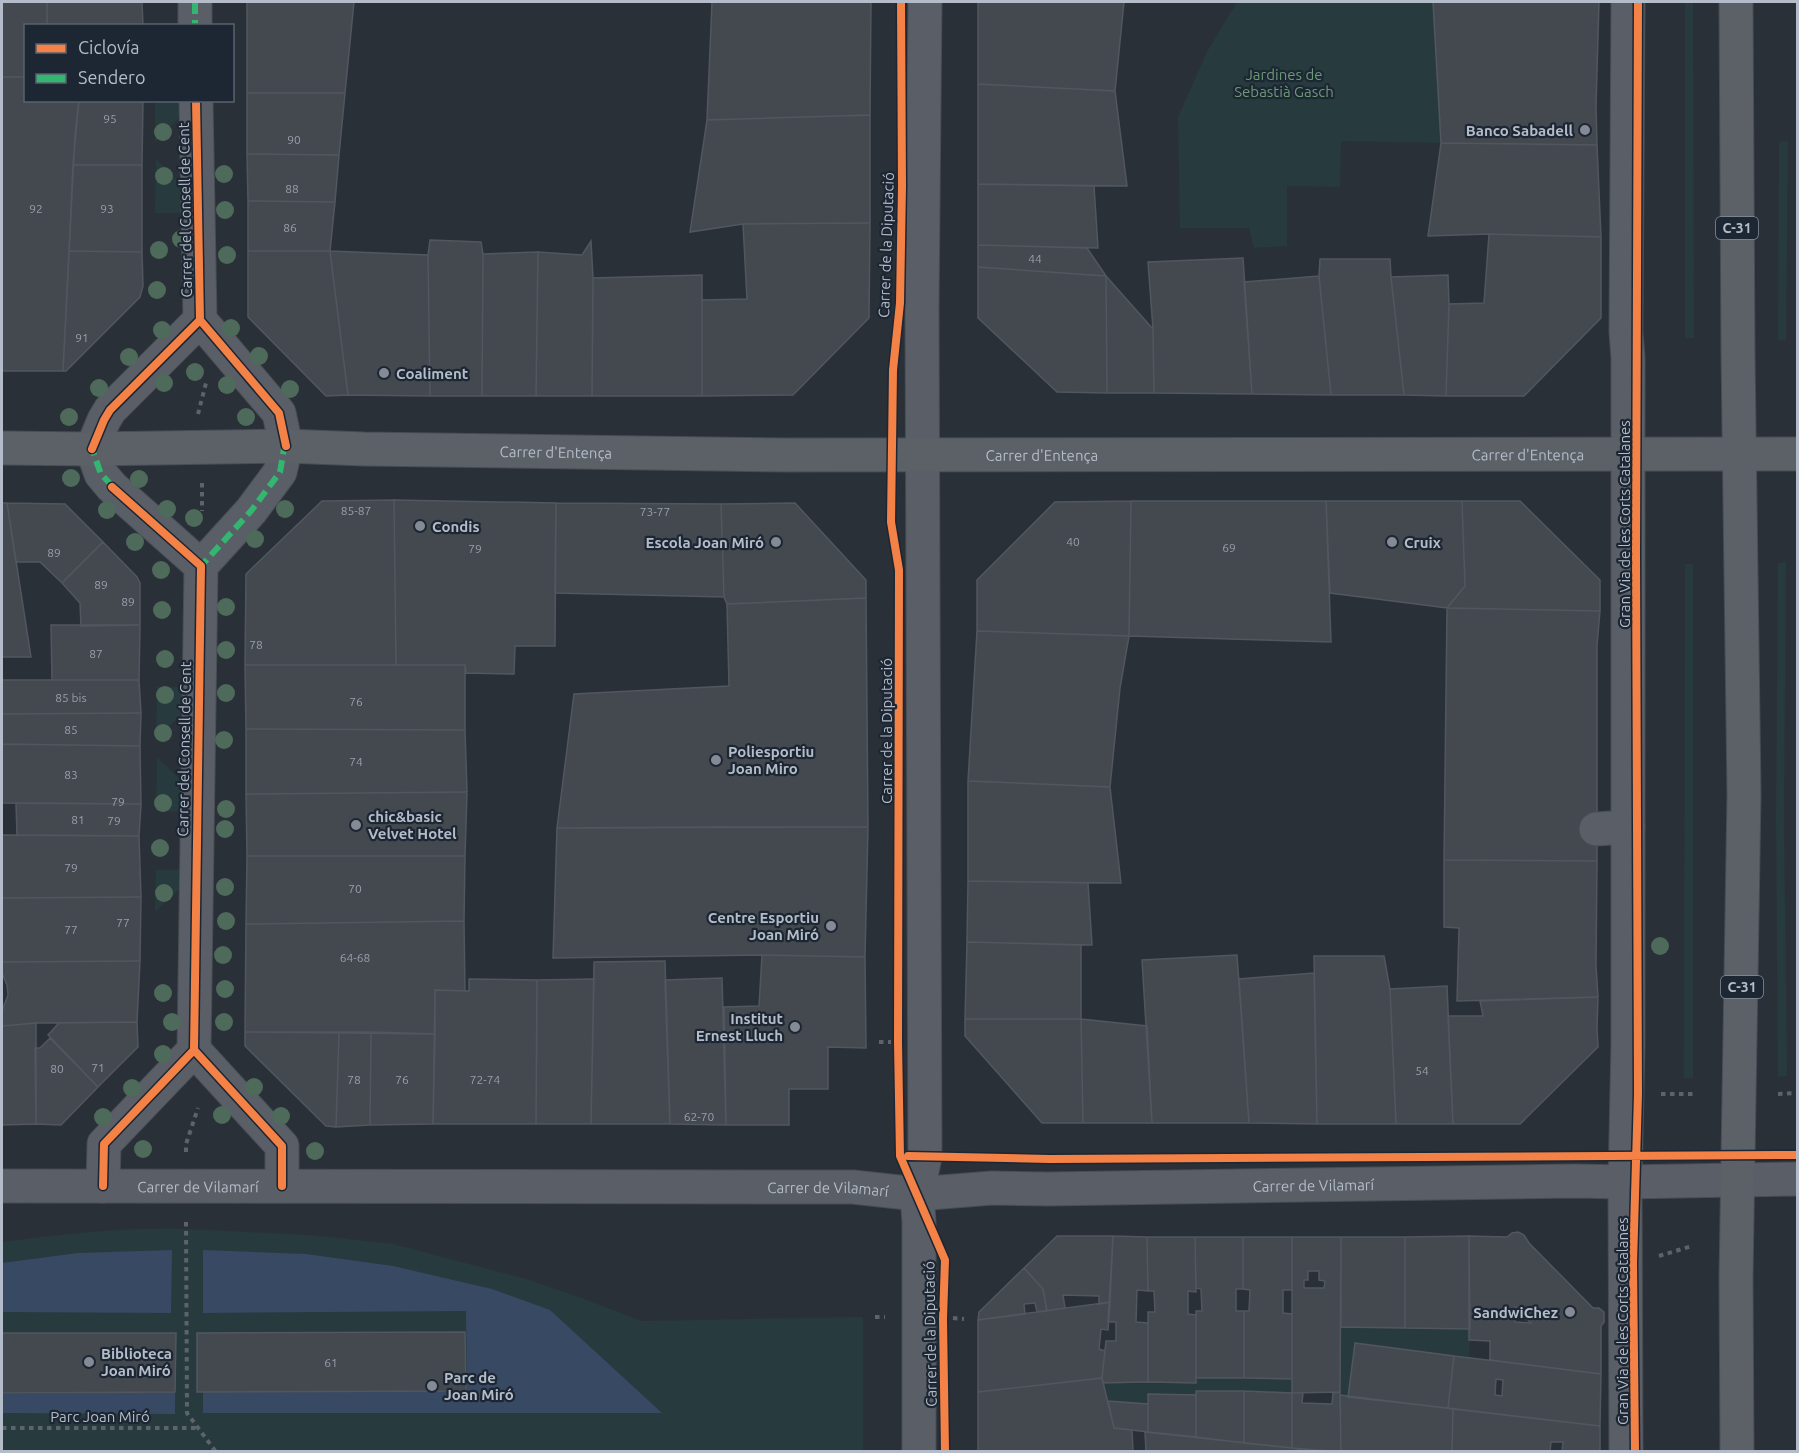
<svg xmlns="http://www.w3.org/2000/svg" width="1799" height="1453" viewBox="0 0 1799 1453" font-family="Ubuntu,sans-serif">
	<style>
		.green { fill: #273a3e }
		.water { fill: #384963 }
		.building { fill: #444950; stroke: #52575f; stroke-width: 1.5; fill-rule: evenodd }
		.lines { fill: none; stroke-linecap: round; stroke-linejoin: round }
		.minor-casing { stroke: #484c53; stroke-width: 35 }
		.major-casing { stroke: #484c55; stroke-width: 35 }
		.path { stroke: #5d636a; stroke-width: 4; stroke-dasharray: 4.5 4.5; stroke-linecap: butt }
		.minor { stroke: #5a5e66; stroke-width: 33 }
		.major { stroke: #5c6168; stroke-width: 33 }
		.quiet { stroke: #33b770; stroke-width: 6; stroke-dasharray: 12 6; stroke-linecap: butt }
		.cycleway-casing { stroke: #1d2633; stroke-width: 11 }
		.cycleway { stroke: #f48246; stroke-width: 8 }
		.tree { fill: #4e6a5a }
		.poi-dot { fill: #848b96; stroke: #1d2633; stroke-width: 2 }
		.labels { text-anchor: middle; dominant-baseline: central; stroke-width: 4.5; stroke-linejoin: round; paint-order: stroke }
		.number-label { font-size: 12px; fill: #989fab }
		.shield { fill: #1d2633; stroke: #878f9c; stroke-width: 1.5 }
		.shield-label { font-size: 14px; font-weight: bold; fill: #b4bcc9 }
		.park-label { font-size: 15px; fill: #6b9a76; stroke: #1d2633 }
		.poi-label { font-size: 15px; font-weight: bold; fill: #b4bcc9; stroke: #1d2633; text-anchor: start }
		.street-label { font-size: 15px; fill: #b4bcc9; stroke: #1d2633 }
	</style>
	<rect width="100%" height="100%" fill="#2a3038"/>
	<path class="green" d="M1237,2H1434L1441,143L1341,141L1340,187L1287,186V246L1254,248L1249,228H1180L1178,117L1208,50Z
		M1685,2H1693L1694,338H1685Z
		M155,101H189V108L155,142Z
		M1788,141L1786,340H1778L1779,142Z
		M156,159L188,190V213H155Z
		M1786,562L1784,820L1787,1076L1778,1077L1776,820L1778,563Z
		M1685,564H1693V1078H1684Z
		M157,687H189V706L156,740Z
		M157,757L189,788V812L156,811Z
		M156,870H189L188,881L155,912Z
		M186,1229L310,1235L393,1244L526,1279L579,1297L641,1321L863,1317V1451H2V1242C63,1234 124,1227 186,1229Z
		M1341,1327L1470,1329L1469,1357L1355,1343L1348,1397L1340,1395Z
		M1196,1378L1292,1379V1393L1197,1391L1196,1395H1148V1404L1108,1401L1103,1384L1196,1383Z"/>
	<path class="water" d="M172,1250L171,1313L2,1312V1263L78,1253Z
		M203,1250L306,1254L393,1266L492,1289L550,1310L662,1413H203V1392H467L466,1311L203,1313Z
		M175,1392V1414L2,1413V1394Z"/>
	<path class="building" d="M2,2H47V26H26V77H2Z
		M47,2H142L143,26H47Z
		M247,2H354L345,93H247Z
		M712,2H871L870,115L707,120Z
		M978,2H1124L1115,91L978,84Z
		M1433,2H1599L1596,106L1597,145L1441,143Z
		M2,77H26V100H79L75,136L63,371H2Z
		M978,84L1115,91L1127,186L978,184Z
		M247,93H345L339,155L247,154Z
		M79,100H143L142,165H73Z
		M870,115V223L743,224L690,232L707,120Z
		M1441,143L1597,145L1601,237L1489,234L1428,236Z
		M247,154L339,155L335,202L248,201Z
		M73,165H142V252L69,251Z
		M978,184L1094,186L1098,248L978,245Z
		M248,201L335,202L330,251H248Z
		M870,223L869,318L793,395L702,396V300L747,299L743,224Z
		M1489,234L1601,237V318L1524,396H1446L1449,304L1484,303Z
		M430,240L481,242L483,254L482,396H430L428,255Z
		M591,241L593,278L592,396H536L538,252L582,255Z
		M978,245L1087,248L1106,276L978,267Z
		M69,251L142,252L143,286L140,297L66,371H63Z
		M248,251H330L348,395L326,396L248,317Z
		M330,251L428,255L430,396L348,395Z
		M538,252L536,396H482L483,254Z
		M1243,258L1252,394L1154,393L1153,329L1148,262Z
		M1320,259H1390L1391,277L1404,395H1331L1319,276Z
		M978,267L1106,276L1107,393L1057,392L978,318Z
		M702,275V396H592L593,278Z
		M1448,275L1449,304L1446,396L1404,395L1391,277Z
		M1106,276L1153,329L1154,393H1107Z
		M1319,276L1331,395L1252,394L1244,282Z
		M394,500L396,665H245L246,574L322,501Z
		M394,500L556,503L555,646H515L514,674L466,673L465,665H396Z
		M1131,501L1129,636L977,631V580L1055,502Z
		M1131,501H1326L1331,642L1129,636Z
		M1326,501H1462L1465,586L1447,608L1330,593Z
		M1462,501H1520L1600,580V611L1447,608L1465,586Z
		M2,503H7L31,657H2Z
		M7,503L65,504L103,542L62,583L40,562H16Z
		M556,503L721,504L724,597L555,593Z
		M795,503L866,580V598L727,604L724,597L721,504Z
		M103,542L137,577L140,583V625L81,626L80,603L62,583Z
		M866,598L868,827L557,828L574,694L729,686L727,604Z
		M1447,608L1600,611L1597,645V861L1444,860Z
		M51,625H140L139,680H52Z
		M977,631L1129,636L1120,688L1110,787L968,781Z
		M245,665H465V730L246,729Z
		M2,680H139L141,713L2,714Z
		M141,713L140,746L2,744V714Z
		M246,729L465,730L467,792L246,794Z
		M2,744L140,746L141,804L2,803Z
		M968,781L1110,787L1121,883L968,881Z
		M467,792L465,856H247L246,794Z
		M16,803L141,804L139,836L17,835Z
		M719,827H868L865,957L762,955L553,958L557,828Z
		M2,835L139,836L141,897L2,898Z
		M247,856H465L464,921L246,924Z
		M1444,860L1597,861L1596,966L1598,997L1457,1001L1459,928L1444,927Z
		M968,881L1088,883L1092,945L967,942Z
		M141,897L140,961L2,962V898Z
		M464,921L465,991L435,990V1034L245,1032L246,924Z
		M967,942L1081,945V1019H965Z
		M762,955L865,957L866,1048L828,1047V1089H789V1125H726L724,1007L759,1006Z
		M1237,955L1249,1123H1152L1142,960Z
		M1314,956H1384L1390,989L1396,1124H1317Z
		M140,961L137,1022L36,1023L2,1026V1011L8,995L7,985L2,973V962Z
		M665,961L670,1124H591L594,962Z
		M1314,973L1317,1124L1249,1123L1239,979Z
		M722,978L726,1125L670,1124L665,980Z
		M469,979L537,980L536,1124H433L435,990L469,991Z
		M594,979L591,1124H536L537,980Z
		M1447,986L1453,1124H1396L1390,989Z
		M1598,997L1597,1027L1598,1047L1520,1124H1453L1448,1016H1483L1480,1001Z
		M965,1019H1081L1083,1123H1042L965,1036Z
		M1081,1019L1147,1026L1152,1123H1083Z
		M137,1022L138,1047L98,1087L48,1035L59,1023Z
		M36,1023V1124L2,1125V1026Z
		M245,1032H339L336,1127L326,1126L245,1046Z
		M339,1032H371L370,1125L336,1127Z
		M371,1032L435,1034L433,1124L370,1125Z
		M50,1038L98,1087L61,1125L36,1124L35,1048H40Z
		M1518,1232L1524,1235L1529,1243L1593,1308H1599L1604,1312V1322L1601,1326V1374L1490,1360V1341L1469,1340V1236L1507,1237L1512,1233ZM1515,1307L1531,1323L1515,1322Z
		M1057,1236H1113L1110,1302L1099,1304V1296L1063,1295L1065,1308L1047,1311L1043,1289L1024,1268Z
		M1113,1236L1147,1237L1148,1291L1137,1290L1136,1322L1148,1323V1382L1103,1383L1102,1378L1106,1341H1116V1322H1108Z
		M1469,1236L1470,1329L1405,1328V1237Z
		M1147,1237H1195L1196,1292L1188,1291V1314L1196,1315V1383L1148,1382V1312H1155L1154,1291H1148Z
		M1195,1237H1243V1289H1236V1311H1244V1378H1196V1311H1202L1201,1289L1196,1288Z
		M1243,1237H1292V1290H1283V1313L1292,1314V1379L1244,1378V1311H1249L1250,1290L1243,1289Z
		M1292,1237H1341L1340,1392L1292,1393ZM1308,1271H1319V1280L1325,1281L1324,1288H1304V1280H1308Z
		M1341,1237H1405V1328L1341,1327Z
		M1024,1268L1043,1289L1047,1311L1037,1312L1035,1303L1024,1304L1025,1314L978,1320L979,1312Z
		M1110,1302L1108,1330L1101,1329L1099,1349L1105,1351L1102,1378L978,1392V1320Z
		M465,1332L466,1391L197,1392V1333Z
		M2,1333H176L175,1392L2,1393Z
		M1355,1343L1454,1356L1448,1408L1348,1397Z
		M1454,1356L1601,1374L1600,1426L1448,1408ZM1496,1379L1503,1380L1502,1396L1495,1395Z
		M1102,1378L1114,1428L1132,1430L1133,1452H978V1392Z
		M1196,1391H1244V1443L1196,1437Z
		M1244,1391L1292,1393V1448L1244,1443Z
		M1340,1392L1341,1452L1292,1448V1393H1303L1302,1403L1332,1404L1333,1393Z
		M1148,1394L1196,1395V1437L1148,1432Z
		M1340,1395L1453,1409L1452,1452H1341Z
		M1108,1401L1148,1404V1432L1114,1428Z
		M1453,1409L1600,1426V1452H1562L1563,1442H1551L1550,1452H1452Z
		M1145,1432L1292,1448L1315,1452H1146Z"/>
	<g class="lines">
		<defs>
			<g id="minor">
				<path d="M195,2V26"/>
				<path d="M200,320L110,410L104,420L92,449L101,474L112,487L201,566"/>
				<path d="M1596,829L1628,827"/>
				<path d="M194,1050L282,1146V1186"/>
				<path id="s1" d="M2,1186L853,1187L917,1194L992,1188L1047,1189L1574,1181L1625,1182L1798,1179"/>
				<path d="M103,1186L104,1144L194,1050L201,566L251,511L280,472L286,446L279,413L200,320L196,100"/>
				<path d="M919,1452V1222L917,1194L925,1157L922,307L925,2"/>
				<path d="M1626,1452L1625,1182L1628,1044V358L1626,332L1628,2"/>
			</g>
			<g id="major">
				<path d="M1736,2L1738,355L1744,794L1736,1278L1737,1452"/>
				<path id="s2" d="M2,448L92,449L286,446L364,449L784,455L1798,454"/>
			</g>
		</defs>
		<use href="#minor" class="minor-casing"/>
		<use href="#major" class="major-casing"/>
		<path class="path" d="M198,414L206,383
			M202,483V511
			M879,1042H891
			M1661,1094H1693
			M1778,1094L1798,1093
			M186,1152V1144L198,1108
			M186,1222L187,1413L216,1452
			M1659,1256L1692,1246
			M875,1317H885
			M953,1318L964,1319
			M2,1428H198"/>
		<use href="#minor" class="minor"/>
		<use href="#major" class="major"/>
		<path class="quiet" d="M195,2V26
			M94,444L92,449L101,474L116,490
			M200,569L201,566L251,511L280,472L285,443"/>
		<defs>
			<path id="cycleway" d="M901,2L902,186L900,303L893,370L891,522L899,570L898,1043L900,1156L945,1260L943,1319L945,1452
				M196,100L200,320L279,413L286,446
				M92,449L104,420L110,410L200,320
				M194,1050L282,1146V1186
				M908,1156L1050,1159L1798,1155
				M103,1186L104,1144L194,1050L201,566L112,487
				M1635,1452L1633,1263L1638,1094L1636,552L1638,2"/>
		</defs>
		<use href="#cycleway" class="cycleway-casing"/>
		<use href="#cycleway" class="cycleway"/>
	</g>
	<g class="tree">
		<circle cx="163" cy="132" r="9"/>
		<circle cx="224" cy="174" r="9"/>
		<circle cx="164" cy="176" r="9"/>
		<circle cx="225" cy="210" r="9"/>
		<circle cx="181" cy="239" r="9"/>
		<circle cx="159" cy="250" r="9"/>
		<circle cx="227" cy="255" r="9"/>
		<circle cx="157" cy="290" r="9"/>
		<circle cx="231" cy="328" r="9"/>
		<circle cx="162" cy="330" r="9"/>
		<circle cx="259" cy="356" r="9"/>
		<circle cx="129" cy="357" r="9"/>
		<circle cx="195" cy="372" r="9"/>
		<circle cx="164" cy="383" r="9"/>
		<circle cx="227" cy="385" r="9"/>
		<circle cx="99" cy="388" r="9"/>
		<circle cx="290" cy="389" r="9"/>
		<circle cx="69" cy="417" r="9"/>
		<circle cx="246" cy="417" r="9"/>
		<circle cx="71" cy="478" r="9"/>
		<circle cx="139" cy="479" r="9"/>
		<circle cx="167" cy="509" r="9"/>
		<circle cx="285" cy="509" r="9"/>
		<circle cx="107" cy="510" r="9"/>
		<circle cx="194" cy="518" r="9"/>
		<circle cx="255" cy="539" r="9"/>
		<circle cx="135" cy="542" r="9"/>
		<circle cx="161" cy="570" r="9"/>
		<circle cx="226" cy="607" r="9"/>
		<circle cx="162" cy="610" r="9"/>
		<circle cx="226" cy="650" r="9"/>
		<circle cx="165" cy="659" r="9"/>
		<circle cx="226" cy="693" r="9"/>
		<circle cx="165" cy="695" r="9"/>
		<circle cx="163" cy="733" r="9"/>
		<circle cx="224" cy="740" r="9"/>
		<circle cx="163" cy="803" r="9"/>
		<circle cx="226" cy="809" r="9"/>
		<circle cx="225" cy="829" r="9"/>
		<circle cx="160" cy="848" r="9"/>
		<circle cx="225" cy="887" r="9"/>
		<circle cx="164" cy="893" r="9"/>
		<circle cx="226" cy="921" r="9"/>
		<circle cx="1660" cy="946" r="9"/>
		<circle cx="223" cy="955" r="9"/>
		<circle cx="225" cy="989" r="9"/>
		<circle cx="163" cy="993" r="9"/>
		<circle cx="172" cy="1022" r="9"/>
		<circle cx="224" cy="1022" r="9"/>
		<circle cx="163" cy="1054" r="9"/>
		<circle cx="254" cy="1087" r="9"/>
		<circle cx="132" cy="1088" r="9"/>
		<circle cx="222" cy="1115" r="9"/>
		<circle cx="281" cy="1116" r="9"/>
		<circle cx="103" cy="1117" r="9"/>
		<circle cx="143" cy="1149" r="9"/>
		<circle cx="315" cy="1151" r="9"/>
	</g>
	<g class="poi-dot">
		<circle cx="1585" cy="130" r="6"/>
		<circle cx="384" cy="373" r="6"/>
		<circle cx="420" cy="526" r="6"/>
		<circle cx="776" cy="542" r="6"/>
		<circle cx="1392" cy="542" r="6"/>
		<circle cx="716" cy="760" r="6"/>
		<circle cx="356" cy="825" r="6"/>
		<circle cx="831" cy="926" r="6"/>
		<circle cx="795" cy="1027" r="6"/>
		<circle cx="1570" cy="1312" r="6"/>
		<circle cx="89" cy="1362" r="6"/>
		<circle cx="432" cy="1386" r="6"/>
	</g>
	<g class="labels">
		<g class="number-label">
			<text x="110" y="118">95</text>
			<text x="294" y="139">90</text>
			<text x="292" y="188">88</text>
			<text x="36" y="208">92</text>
			<text x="107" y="208">93</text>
			<text x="290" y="227">86</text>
			<text x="1035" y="258">44</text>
			<text x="82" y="337">91</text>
			<text x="356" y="510">85-87</text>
			<text x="655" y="511">73-77</text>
			<text x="1073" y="541">40</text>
			<text x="1229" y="547">69</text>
			<text x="475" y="548">79</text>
			<text x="54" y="552">89</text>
			<text x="101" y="584">89</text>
			<text x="128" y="601">89</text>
			<text x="256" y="644">78</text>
			<text x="96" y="653">87</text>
			<text x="71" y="697">85 bis</text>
			<text x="356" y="701">76</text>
			<text x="71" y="729">85</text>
			<text x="356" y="761">74</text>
			<text x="71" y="774">83</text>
			<text x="118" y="801">79</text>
			<text x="78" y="819">81</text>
			<text x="114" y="820">79</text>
			<text x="71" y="867">79</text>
			<text x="355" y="888">70</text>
			<text x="123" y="922">77</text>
			<text x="71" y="929">77</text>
			<text x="355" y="957">64-68</text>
			<text x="98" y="1067">71</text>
			<text x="57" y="1068">80</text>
			<text x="1422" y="1070">54</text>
			<text x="354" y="1079">78</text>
			<text x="402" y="1079">76</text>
			<text x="485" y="1079">72-74</text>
			<text x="699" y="1116">62-70</text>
			<text x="331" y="1362">61</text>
		</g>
		<g class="shield">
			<rect x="1716" y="217" width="42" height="22" rx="4.5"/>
			<rect x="1721" y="976" width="42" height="22" rx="4.5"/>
		</g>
		<g class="shield-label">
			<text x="1737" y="228">C-31</text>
			<text x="1742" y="987">C-31</text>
		</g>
		<g class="park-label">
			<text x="1284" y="74">Jardines de<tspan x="1284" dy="17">Sebastià Gasch</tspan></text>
		</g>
		<g class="poi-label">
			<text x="1573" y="130" text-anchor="end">Banco Sabadell</text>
			<text x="396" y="373">Coaliment</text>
			<text x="432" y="526">Condis</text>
			<text x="764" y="542" text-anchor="end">Escola Joan Miró</text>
			<text x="1404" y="542">Cruix</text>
			<text x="728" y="751">Poliesportiu<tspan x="728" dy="17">Joan Miro</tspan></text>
			<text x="368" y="816">chic&amp;basic<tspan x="368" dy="17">Velvet Hotel</tspan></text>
			<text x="819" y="917" text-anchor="end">Centre Esportiu<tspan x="819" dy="17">Joan Miró</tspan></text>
			<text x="783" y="1018" text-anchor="end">Institut<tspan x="783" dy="17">Ernest Lluch</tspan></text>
			<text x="1558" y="1312" text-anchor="end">SandwiChez</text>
			<text x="101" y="1353">Biblioteca<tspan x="101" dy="17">Joan Miró</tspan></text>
			<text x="444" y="1377">Parc de<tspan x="444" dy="17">Joan Miró</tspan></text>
		</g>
		<g class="street-label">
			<text transform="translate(185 210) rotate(-91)">Carrer del Consell de Cent</text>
			<text transform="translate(886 245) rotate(-88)">Carrer de la Diputació</text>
			<text stroke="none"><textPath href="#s2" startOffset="554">Carrer d'Entença</textPath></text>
			<text stroke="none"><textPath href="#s2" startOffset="1526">Carrer d'Entença</textPath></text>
			<text stroke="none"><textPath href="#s2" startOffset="1040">Carrer d'Entença</textPath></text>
			<text transform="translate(1624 524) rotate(-90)">Gran Via de les Corts Catalanes</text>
			<text transform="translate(886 731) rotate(-90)">Carrer de la Diputació</text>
			<text transform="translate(184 749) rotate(-89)">Carrer del Consell de Cent</text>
			<text stroke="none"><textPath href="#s1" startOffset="1312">Carrer de Vilamarí</textPath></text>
			<text stroke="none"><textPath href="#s1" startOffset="196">Carrer de Vilamarí</textPath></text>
			<text stroke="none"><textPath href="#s1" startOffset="826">Carrer de Vilamarí</textPath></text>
			<text transform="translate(1622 1321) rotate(-90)">Gran Via de les Corts Catalanes</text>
			<text transform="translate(930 1334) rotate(-91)">Carrer de la Diputació</text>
			<text x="100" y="1416">Parc Joan Miró</text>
		</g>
	</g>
	<rect width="1799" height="1453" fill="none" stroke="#b4bcc9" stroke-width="6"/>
	<rect x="24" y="24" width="210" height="78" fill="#1d2633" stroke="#59626f" stroke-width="1.5"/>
	<rect x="36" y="44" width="30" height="9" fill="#f48246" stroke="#59626f" stroke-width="1.5"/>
	<text x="78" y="54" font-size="18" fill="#b4bcc9">Ciclovía</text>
	<rect x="36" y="74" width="30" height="9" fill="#33b770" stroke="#59626f" stroke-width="1.5"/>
	<text x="78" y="84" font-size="18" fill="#b4bcc9">Sendero</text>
</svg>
